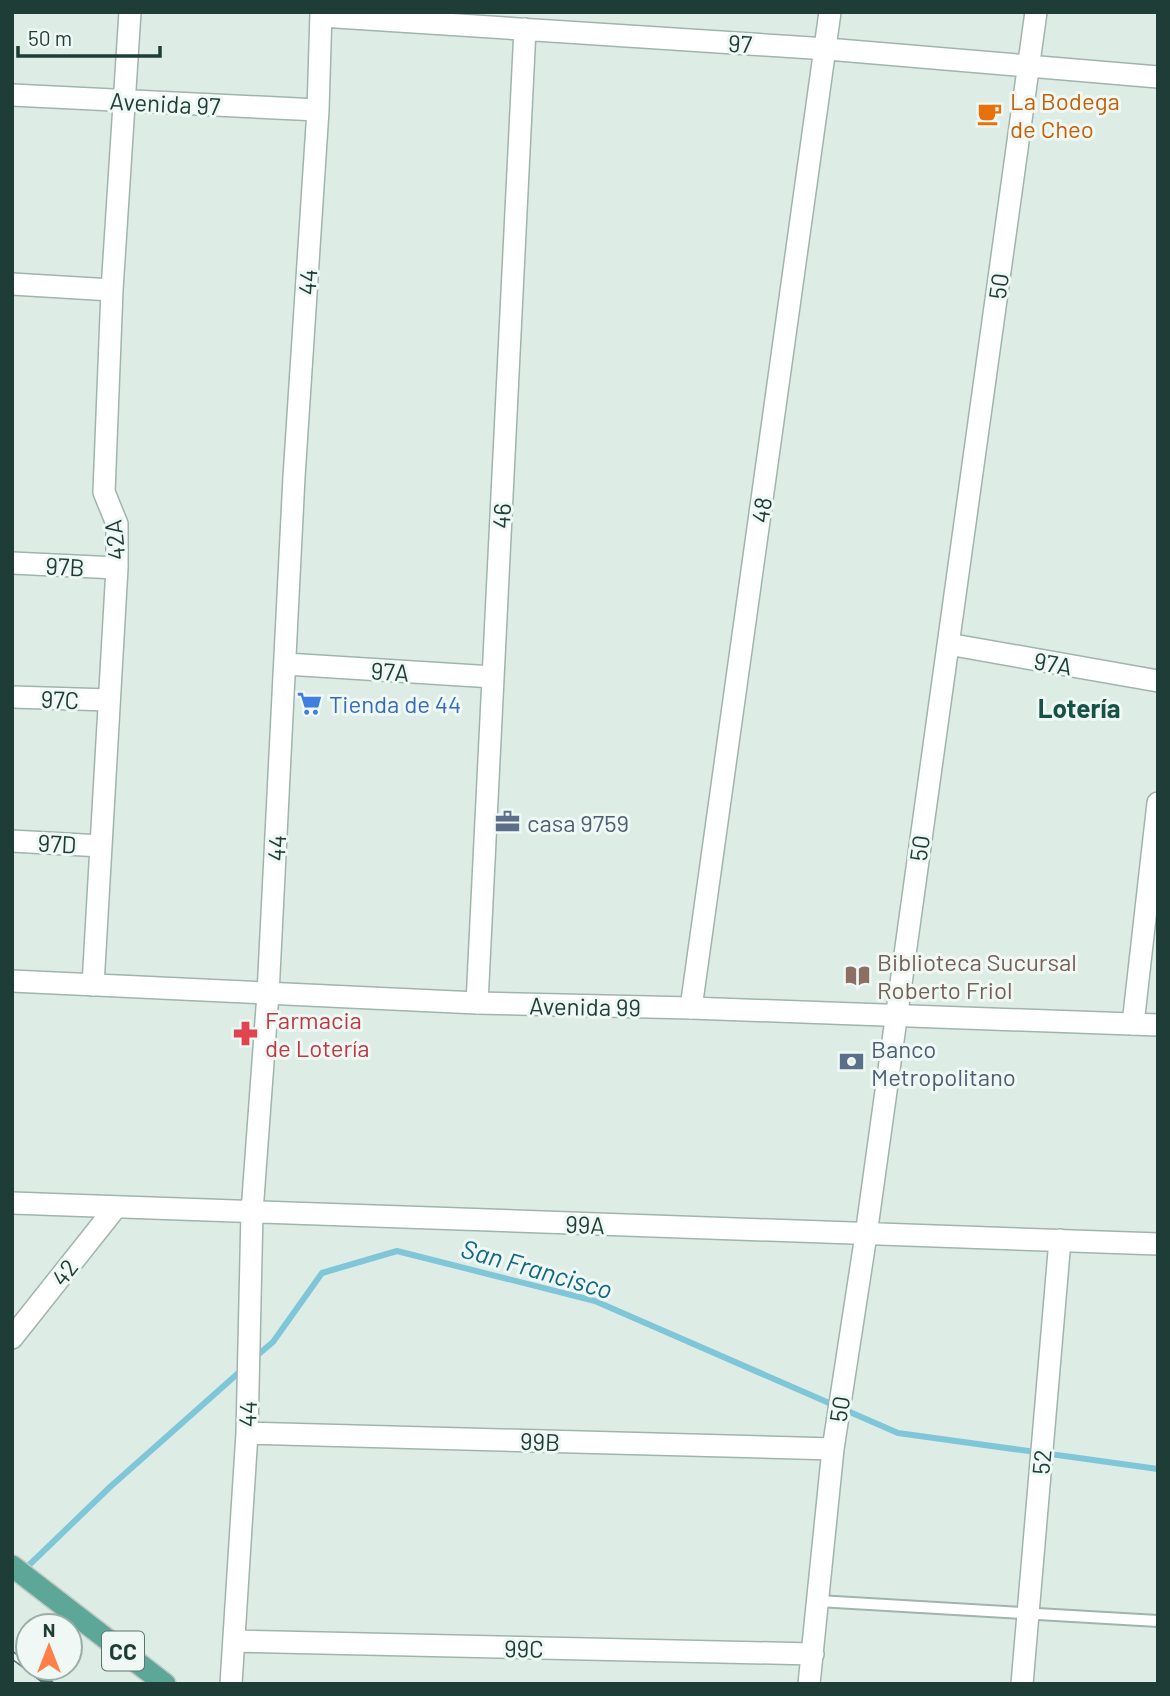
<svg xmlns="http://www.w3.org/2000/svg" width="1170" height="1696" viewBox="0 0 1170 1696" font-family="Barlow,sans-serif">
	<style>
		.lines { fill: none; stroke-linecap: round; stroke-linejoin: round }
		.stream { stroke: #7ec6d8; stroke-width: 6 }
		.service-casing { stroke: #a0b4ae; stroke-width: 14 }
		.minor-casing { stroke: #a0b4ae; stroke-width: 24 }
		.tertiary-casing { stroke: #a0b4ae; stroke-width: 24 }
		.primary-casing { stroke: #c0c9c7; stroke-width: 24 }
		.service { stroke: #fff; stroke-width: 10 }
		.minor { stroke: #fff; stroke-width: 21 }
		.tertiary { stroke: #fff; stroke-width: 21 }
		.primary { stroke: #5da798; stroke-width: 21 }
		.rail-casing { stroke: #577972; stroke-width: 8 }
		.rail { stroke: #eff8f4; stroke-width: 5; stroke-dasharray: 16; stroke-linecap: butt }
		.labels { text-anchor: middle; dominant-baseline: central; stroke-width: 6; stroke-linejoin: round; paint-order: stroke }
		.shield { fill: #eff8f4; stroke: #5c756f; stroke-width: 2 }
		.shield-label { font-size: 23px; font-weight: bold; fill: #1d3d36 }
		.street-label { font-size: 24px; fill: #1d3d36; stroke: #eff8f4 }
		.food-label { font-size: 24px; fill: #c56008; stroke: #eff8f4; text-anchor: start }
		.shop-label { font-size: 24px; fill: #366cbe; stroke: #eff8f4; text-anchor: start }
		.service-label { font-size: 24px; fill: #4e5e75; stroke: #eff8f4; text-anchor: start }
		.education-label { font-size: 24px; fill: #785e54; stroke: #eff8f4; text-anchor: start }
		.health-label { font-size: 24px; fill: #be3a42; stroke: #eff8f4; text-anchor: start }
		.neighbourhood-label { font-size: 26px; font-weight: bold; fill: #175246; stroke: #eff8f4 }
		.water-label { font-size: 26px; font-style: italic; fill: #116880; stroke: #eff8f4 }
	</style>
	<rect width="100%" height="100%" fill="#deece6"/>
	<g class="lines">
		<path class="stream" d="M254,1358L273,1342L322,1273L397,1251L595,1301L898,1433L1158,1469
			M25,1569L110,1487L244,1368"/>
		<defs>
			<path id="service" d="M818,1601L1158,1621"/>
			<path id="minor" d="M321,16L827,49L1158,77
				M12,95L318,110
				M12,284L112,290
				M12,563L117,568
				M948,644L1158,681
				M286,664L493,677
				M12,697L109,700
				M12,841L101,846
				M93,985L117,568V524L104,492L112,290L130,12
				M477,1003L525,29
				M691,1008L830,12
				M1133,1024L1158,803
				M12,1203L1158,1244
				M12,1338L116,1207
				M247,1433L833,1449
				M234,1641L813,1654
				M231,1684L247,1433L252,1212L268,994L294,477L318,110L321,12
				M809,1684L833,1449L866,1235L1036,12
				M1022,1684L1060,1240"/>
			<path id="tertiary" d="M12,981L477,1003L691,1008L1158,1025"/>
			<path id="primary" d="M12,1566L165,1684"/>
		</defs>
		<use href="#service" class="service-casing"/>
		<use href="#minor" class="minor-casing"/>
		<use href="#tertiary" class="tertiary-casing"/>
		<use href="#primary" class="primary-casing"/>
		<use href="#service" class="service"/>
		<use href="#minor" class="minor"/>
		<use href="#tertiary" class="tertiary"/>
		<use href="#primary" class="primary"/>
		<defs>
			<path id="rail" d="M12,1655L28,1667
				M29,1668L50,1684"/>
		</defs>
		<use href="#rail" class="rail-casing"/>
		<use href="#rail" class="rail"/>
	</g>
	<defs>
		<symbol id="cafe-bare" viewBox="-9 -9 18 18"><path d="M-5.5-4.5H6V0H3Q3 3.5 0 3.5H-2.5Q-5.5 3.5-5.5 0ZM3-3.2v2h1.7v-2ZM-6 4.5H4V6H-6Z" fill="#e8710a" stroke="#eff8f4" stroke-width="2.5" paint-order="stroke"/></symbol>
		<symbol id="supermarket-bare" viewBox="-9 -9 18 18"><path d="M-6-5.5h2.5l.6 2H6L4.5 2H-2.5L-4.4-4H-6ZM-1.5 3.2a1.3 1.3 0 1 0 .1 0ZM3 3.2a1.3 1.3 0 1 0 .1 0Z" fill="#3f7fe0" stroke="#eff8f4" stroke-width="2.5" paint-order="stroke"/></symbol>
		<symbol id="office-bare" viewBox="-9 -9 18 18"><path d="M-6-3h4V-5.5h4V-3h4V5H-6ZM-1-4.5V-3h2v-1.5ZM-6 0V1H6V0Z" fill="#5c6f8a" stroke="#eff8f4" stroke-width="2.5" paint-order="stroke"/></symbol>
		<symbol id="library-bare" viewBox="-9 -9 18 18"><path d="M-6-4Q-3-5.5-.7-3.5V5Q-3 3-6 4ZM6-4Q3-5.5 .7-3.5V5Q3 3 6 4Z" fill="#8d6e63" stroke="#eff8f4" stroke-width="2.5" paint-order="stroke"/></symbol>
		<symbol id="pharmacy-bare" viewBox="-9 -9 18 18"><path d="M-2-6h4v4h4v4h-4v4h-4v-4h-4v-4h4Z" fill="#e0444e" stroke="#eff8f4" stroke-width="2.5" paint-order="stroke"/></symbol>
		<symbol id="bank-bare" viewBox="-9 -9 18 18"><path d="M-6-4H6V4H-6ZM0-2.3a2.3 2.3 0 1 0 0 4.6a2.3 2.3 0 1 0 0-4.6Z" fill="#5c6f8a" stroke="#eff8f4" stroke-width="2.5" paint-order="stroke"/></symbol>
	</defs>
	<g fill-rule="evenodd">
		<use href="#cafe-bare" x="972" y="96" width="35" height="35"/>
		<use href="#supermarket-bare" x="292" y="686" width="35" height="35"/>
		<use href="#office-bare" x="490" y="804" width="35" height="35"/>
		<use href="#library-bare" x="840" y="958" width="35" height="35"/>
		<use href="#pharmacy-bare" x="228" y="1016" width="35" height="35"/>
		<use href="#bank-bare" x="834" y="1044" width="35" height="35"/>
	</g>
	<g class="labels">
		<rect class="shield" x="102" y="1631.5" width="42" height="39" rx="5"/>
		<g class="shield-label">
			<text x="123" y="1651">CC</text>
		</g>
		<g class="street-label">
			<text transform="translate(740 43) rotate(4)">97</text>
			<text transform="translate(165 103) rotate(3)">Avenida 97</text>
			<text transform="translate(307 282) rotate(-86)">44</text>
			<text transform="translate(998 286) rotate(-82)">50</text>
			<text transform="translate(761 510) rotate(-82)">48</text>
			<text transform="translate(501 516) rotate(-87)">46</text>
			<text transform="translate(114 540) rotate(-96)">42A</text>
			<text transform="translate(65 566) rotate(3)">97B</text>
			<text transform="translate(1053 663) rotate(10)">97A</text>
			<text transform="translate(390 671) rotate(4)">97A</text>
			<text transform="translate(60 699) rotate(2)">97C</text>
			<text transform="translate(57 843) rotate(3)">97D</text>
			<text transform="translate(276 848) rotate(-87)">44</text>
			<text transform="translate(919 848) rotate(-82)">50</text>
			<text transform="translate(585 1006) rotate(1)">Avenida 99</text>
			<text transform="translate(585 1224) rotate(2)">99A</text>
			<text transform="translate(64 1272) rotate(-52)">42</text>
			<text transform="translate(839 1409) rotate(-81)">50</text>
			<text transform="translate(247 1414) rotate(-88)">44</text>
			<text transform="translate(540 1441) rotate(2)">99B</text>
			<text transform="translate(1041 1462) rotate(-85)">52</text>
			<text transform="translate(524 1648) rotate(1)">99C</text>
		</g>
		<g class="food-label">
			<text x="1010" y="100">La Bodega<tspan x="1010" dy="28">de Cheo</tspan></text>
		</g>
		<g class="shop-label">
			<text x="329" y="703">Tienda de 44</text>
		</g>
		<g class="service-label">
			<text x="527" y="822">casa 9759</text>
			<text x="871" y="1048">Banco<tspan x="871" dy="28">Metropolitano</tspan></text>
		</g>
		<g class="education-label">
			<text x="877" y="961">Biblioteca Sucursal<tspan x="877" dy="28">Roberto Friol</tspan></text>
		</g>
		<g class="health-label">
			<text x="265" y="1019">Farmacia<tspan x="265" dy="28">de Lotería</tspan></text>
		</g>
		<g class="neighbourhood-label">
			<text x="1079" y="707">Lotería</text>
		</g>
		<g class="water-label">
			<text transform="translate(537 1268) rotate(16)">San Francisco</text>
		</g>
	</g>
	<rect width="1170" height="1696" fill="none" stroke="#1d3d36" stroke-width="28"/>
	<g transform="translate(49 1647)"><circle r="33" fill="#eff8f4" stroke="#9bada8" stroke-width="2"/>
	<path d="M0-5L12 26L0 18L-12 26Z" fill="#ff7f49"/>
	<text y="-10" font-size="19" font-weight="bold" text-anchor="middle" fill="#1d3d36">N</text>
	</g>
	<path d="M18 46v10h142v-10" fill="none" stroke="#1d3d36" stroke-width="3.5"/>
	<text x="28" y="46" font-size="21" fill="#1d3d36" stroke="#eff8f4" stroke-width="5" paint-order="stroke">50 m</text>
</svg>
